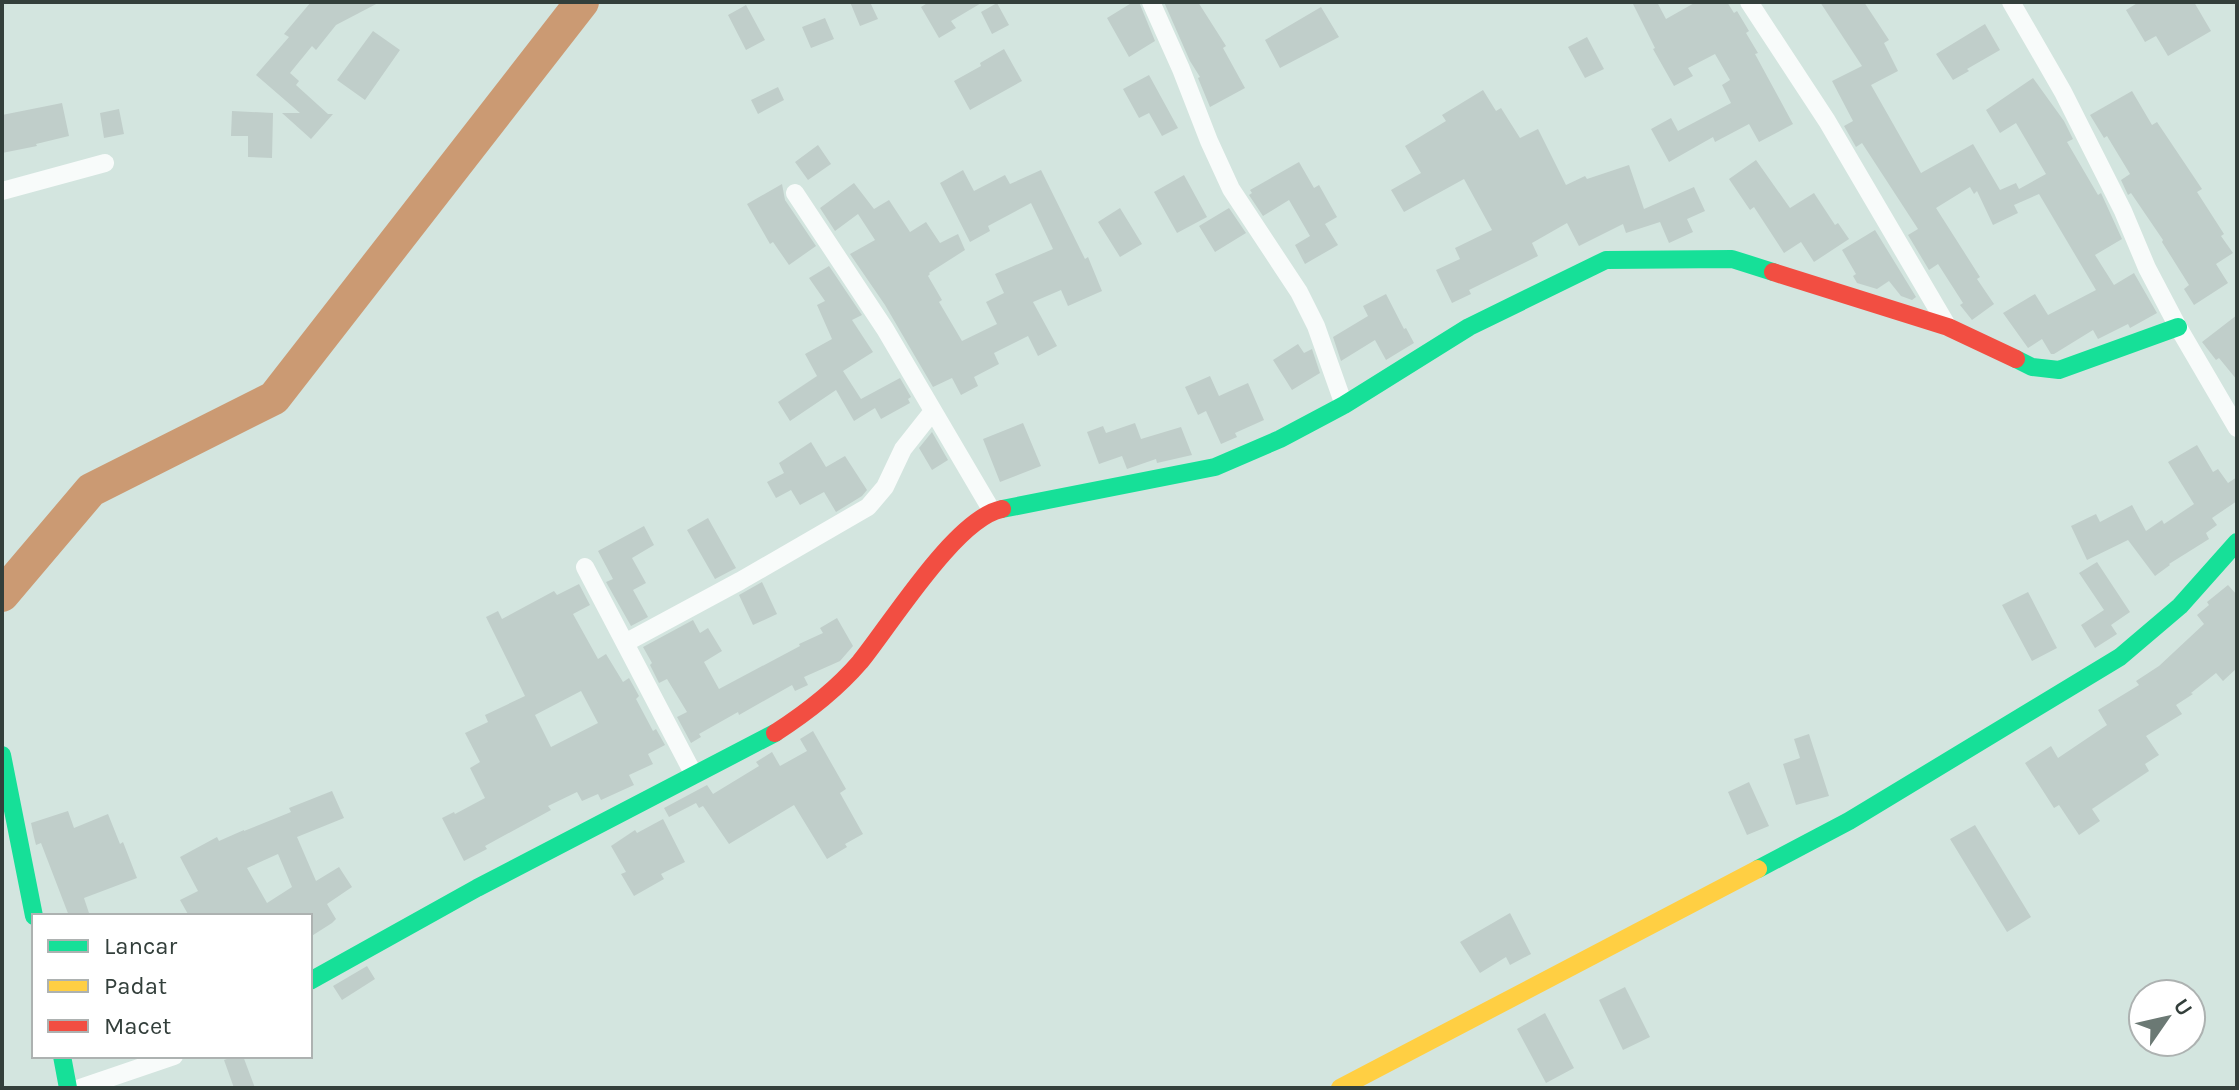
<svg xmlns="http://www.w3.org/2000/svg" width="2239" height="1090" viewBox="0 0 2239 1090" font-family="Karla,sans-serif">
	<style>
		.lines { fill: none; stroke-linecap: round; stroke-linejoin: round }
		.river { stroke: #cb9a73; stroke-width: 34 }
		.building { fill: #c0ceca; fill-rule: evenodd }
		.street { stroke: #f8fbfa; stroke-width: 18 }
		.fast { stroke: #16e098; stroke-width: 18 }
		.slow { stroke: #ffcf43; stroke-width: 18 }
		.jam { stroke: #f24e42; stroke-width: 18 }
	</style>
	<rect width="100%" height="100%" fill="#d3e5df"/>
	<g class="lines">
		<path class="river" d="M2,595L91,490L274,398L582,2"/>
	</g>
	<path class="building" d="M311,2H380L336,25L316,50L312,46L290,73L299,81L296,85L328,114H333L311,139L282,113H300L256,75L289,37L284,34Z
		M850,2H870L878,19L860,26Z
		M929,2H983L951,21L956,28L939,38L921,7Z
		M1133,2H1139L1155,41L1129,57L1107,18Z
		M1164,2H1198L1226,46L1223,48L1245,88L1210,107L1198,78L1200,77L1190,61Z
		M1632,2H1657L1666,19L1696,2H1727L1734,13L1737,11L1749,31L1746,33L1758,53L1755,54L1793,124L1759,142L1749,124L1715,142L1713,137L1669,162L1651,129L1671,118L1678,131L1731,103L1722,85L1730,80L1715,54L1688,68L1693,76L1674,86L1653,49L1655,48Z
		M1820,2H1864L1889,40L1884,43L1898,71L1871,85L1921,173L1973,144L2000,190L2016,183L2019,189L2046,174L2016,123L2000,133L1986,110L2033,78L2064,121L2073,139L2067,142L2098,195L2101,193L2122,239L2095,255L2114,285L2134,273L2157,313L2130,328L2128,324L2098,339L2093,330L2054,354H2051L2042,339L2028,348L2003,313L2035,294L2048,315L2096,290L2039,194L2014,205L2018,213L1993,225L1977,191L1974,194L1970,187L1936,208L1980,277L1977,279L1994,304L1972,320L1960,305L1963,303L1938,264L1929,270L1908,235L1918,229L1862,143L1856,147L1844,126L1853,121L1832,81L1862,66Z
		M2139,2H2194L2211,31L2168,56L2156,36L2145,42L2126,10Z
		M997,3L1009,25L992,34L981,12Z
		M746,5L765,40L746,50L728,15Z
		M1321,7L1339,37L1280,68L1265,40Z
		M825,18L834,39L811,48L802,27Z
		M1985,24L2000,50L1967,69L1969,71L1953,80L1936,54Z
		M373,31L400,50L365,100L337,80Z
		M1587,37L1604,69L1585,78L1568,47Z
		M1004,49L1022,81L970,110L954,81L981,66L980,63Z
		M1149,75L1178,128L1162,136L1149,113L1139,118L1123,89Z
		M778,87L784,100L758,114L751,100Z
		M1483,90L1496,111L1501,108L1520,138L1538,129L1566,185L1585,176L1587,179L1629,165L1644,209L1694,187L1705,211L1687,219L1693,232L1669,243L1660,222L1626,233L1623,224L1579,246L1567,223L1532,243L1538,256L1469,290L1471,294L1452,303L1436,270L1460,259L1455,248L1492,230L1464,179L1404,212L1391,190L1421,173L1405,146L1446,121L1442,115Z
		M2132,91L2152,125L2157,122L2202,189L2197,192L2224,234L2221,236L2233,253L2216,264L2228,283L2194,305L2184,289L2189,285L2162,242L2163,240L2131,193L2128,195L2121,180L2130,174L2107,136L2104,138L2090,115Z
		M62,103L69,136L36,144L37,146L2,153V115Z
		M119,109L124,134L104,138L100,113Z
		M232,111L273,113L272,158L248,157V136H231Z
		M818,145L831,164L808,180L795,162Z
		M1756,160L1790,208L1814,193L1835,225L1838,223L1849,239L1814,262L1801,242L1784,253L1754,207L1750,210L1729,179Z
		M1299,162L1314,188L1319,185L1337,217L1325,224L1338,245L1305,264L1295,245L1310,236L1289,200L1263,216L1249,195L1252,193L1250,190Z
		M963,170L974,191L1005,175L1010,184L1041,170L1085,259L1088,257L1102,291L1068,306L1061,290L1033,302L1057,346L1038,356L1028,336L994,353L999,364L974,377L978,386L961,395L952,378L933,387L885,305L850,254L875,240L858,214L835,231L820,208L854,183L874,209L889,200L910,232L926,222L940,243L958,234L965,250L929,273L930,274L928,276L942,300L939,302L962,341L997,324L986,302L1004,293L995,274L1053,249L1031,203L988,226L990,231L970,242L940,183Z
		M1184,175L1207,217L1177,233L1154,192Z
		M782,184L785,200L816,246L789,265L773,242L770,244L747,204Z
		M1120,208L1142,244L1120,257L1098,222Z
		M1229,208L1246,233L1215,252L1199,226Z
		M1875,230L1916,297L1912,300L1901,296L1889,281L1877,289L1857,283L1853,276L1856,274L1842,250Z
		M829,266L862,315L852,320L873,352L843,371L861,399L900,378L911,397L908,399L910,403L881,419L875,408L854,421L836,390L790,421L778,402L817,376L805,354L832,339L817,305L825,301L809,278Z
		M1386,294L1404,329L1406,328L1414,343L1386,360L1375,340L1341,361L1333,337L1368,316L1363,306Z
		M2237,315V380L2219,358L2216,360L2202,342Z
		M1298,344L1304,353L1312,349L1320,373L1292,390L1273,360Z
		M1210,376L1219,396L1248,383L1264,420L1235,433L1237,437L1221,444L1206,411L1198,415L1185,387Z
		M1023,423L1041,466L1000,482L983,439Z
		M1135,423L1141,439L1181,427L1192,455L1157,463L1156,459L1127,469L1122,456L1099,464L1087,432L1103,426L1106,433Z
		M932,432L948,460L932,470L919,448Z
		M811,442L826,467L845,456L867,490L862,496L836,512L824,492L800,505L791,490L776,498L767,482L784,473L779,463Z
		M2197,445L2213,472L2218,469L2228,483L2237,477V501L2212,518L2217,525L2206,533L2209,539L2169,564L2170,565L2155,576L2128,540L2087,560L2071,526L2096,514L2100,522L2132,505L2146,531L2162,520L2164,524L2194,504L2168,462Z
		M708,518L736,568L715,579L687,530Z
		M644,526L654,545L632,558L646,583L633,590L648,617L631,626L606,582L613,579L598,551Z
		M2097,562L2130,612L2111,625L2117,634L2095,648L2081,625L2104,610L2079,573Z
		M762,582L777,614L753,625L739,595Z
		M579,584L590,605L573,614L598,659L606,654L623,682L629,678L639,696L636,699L653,731L656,729L665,745L648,754L653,764L629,775L634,785L601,800L598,794L582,801L577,792L548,806L551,810L485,846L487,849L464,861L442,818L454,812L455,814L485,798L470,768L480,762L465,733L488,722L485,715L525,696L486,617L498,611L502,619L554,591L557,595ZM581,691L598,723L551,747L535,715Z
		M2228,585L2237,595V668L2223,681L2216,673L2191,693L2193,694L2176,705L2182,714L2146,736L2159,755L2145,764L2149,771L2092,809L2100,821L2079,835L2059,805L2054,808L2025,763L2051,746L2058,758L2107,725L2098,710L2139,685L2136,681L2159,666L2204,624L2197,615L2209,605L2207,602Z
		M2028,592L2057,648L2032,661L2002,605Z
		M837,618L853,646L840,661L804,677L808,685L795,691L792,685L739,715L738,712L699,734L701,737L691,743L677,717L687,712L667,679L659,683L650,665L652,663L643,647L693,620L700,633L708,628L722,651L704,662L719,689L800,646L799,644L823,633L820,628Z
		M813,731L846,789L840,793L863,834L845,844L847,847L827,859L794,805L729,844L703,806L699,808L696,803L669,817L664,808L707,785L713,794L759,766L756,762L772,752L780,766L807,751L800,739Z
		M1809,734L1829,796L1796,805L1783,764L1800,758L1794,739Z
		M1749,782L1769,826L1747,835L1728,792Z
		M332,791L344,818L297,837L316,881L339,867L352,887L327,904L336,919L332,923L310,937V916H189L180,900L198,891L180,857L217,837L219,841L244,830V831L291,812L289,808ZM278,854L292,887L267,903L247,868Z
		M68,811L74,828L108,814L120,844L123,842L137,878L84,898L90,916H69L41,843L36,845L34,837L31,823Z
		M663,819L685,862L661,874L664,879L634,896L621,874L626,872L611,846L635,830L637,833Z
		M1975,825L2031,917L2007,932L1950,839Z
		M1510,913L1531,954L1510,965L1506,957L1480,973L1460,942Z
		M367,966L375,979L342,1000L333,986Z
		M1625,987L1650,1037L1623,1050L1599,1000Z
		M1545,1013L1574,1068L1546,1083L1517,1029Z
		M235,1056H243L255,1088H234L224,1060Z"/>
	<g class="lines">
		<path class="street" d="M1151,2L1181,69L1209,141L1231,189L1299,292L1316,326L1344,405
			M1749,2L1827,121L1948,327
			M2011,2L2063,92L2123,211L2147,268L2178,327L2237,428
			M2,191L105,163
			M795,193L885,329L992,511
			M585,567L694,775
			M625,643L740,581L868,507L885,487L903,449L933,411
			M80,1088L174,1056"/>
		<path class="fast" d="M2016,359L2032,367L2059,370L2178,327
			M1002,509L1215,467L1280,439L1344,405L1469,327L1606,260L1732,259L1773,272
			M2,755L34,916
			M1758,869L1849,821L2120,657L2180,606L2237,542
			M310,981L477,888L775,733
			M62,1056L68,1088"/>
		<path class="slow" d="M1340,1088L1758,869"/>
		<path class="jam" d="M1773,272L1948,327L2016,359
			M775,733C806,713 836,690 860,662C891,624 956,518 1002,509"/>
	</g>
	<rect width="2239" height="1090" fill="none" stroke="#333f3b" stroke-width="8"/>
	<rect x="32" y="914" width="280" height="144" fill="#ffffff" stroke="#adb2b1" stroke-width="2"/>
	<rect x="48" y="940" width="40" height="12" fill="#16e098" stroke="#adb2b1" stroke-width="2"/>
	<text x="104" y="954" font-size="24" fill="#333f3b">Lancar</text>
	<rect x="48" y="980" width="40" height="12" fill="#ffcf43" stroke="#adb2b1" stroke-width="2"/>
	<text x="104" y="994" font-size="24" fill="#333f3b">Padat</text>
	<rect x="48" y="1020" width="40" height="12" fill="#f24e42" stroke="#adb2b1" stroke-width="2"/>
	<text x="104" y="1034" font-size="24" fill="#333f3b">Macet</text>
	<g transform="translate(2167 1018) rotate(56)"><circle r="38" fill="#ffffff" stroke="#adb2b1" stroke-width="2"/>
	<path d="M0-6L14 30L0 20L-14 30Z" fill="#6b7974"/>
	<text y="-12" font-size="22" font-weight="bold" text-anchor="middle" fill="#333f3b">U</text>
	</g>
</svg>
